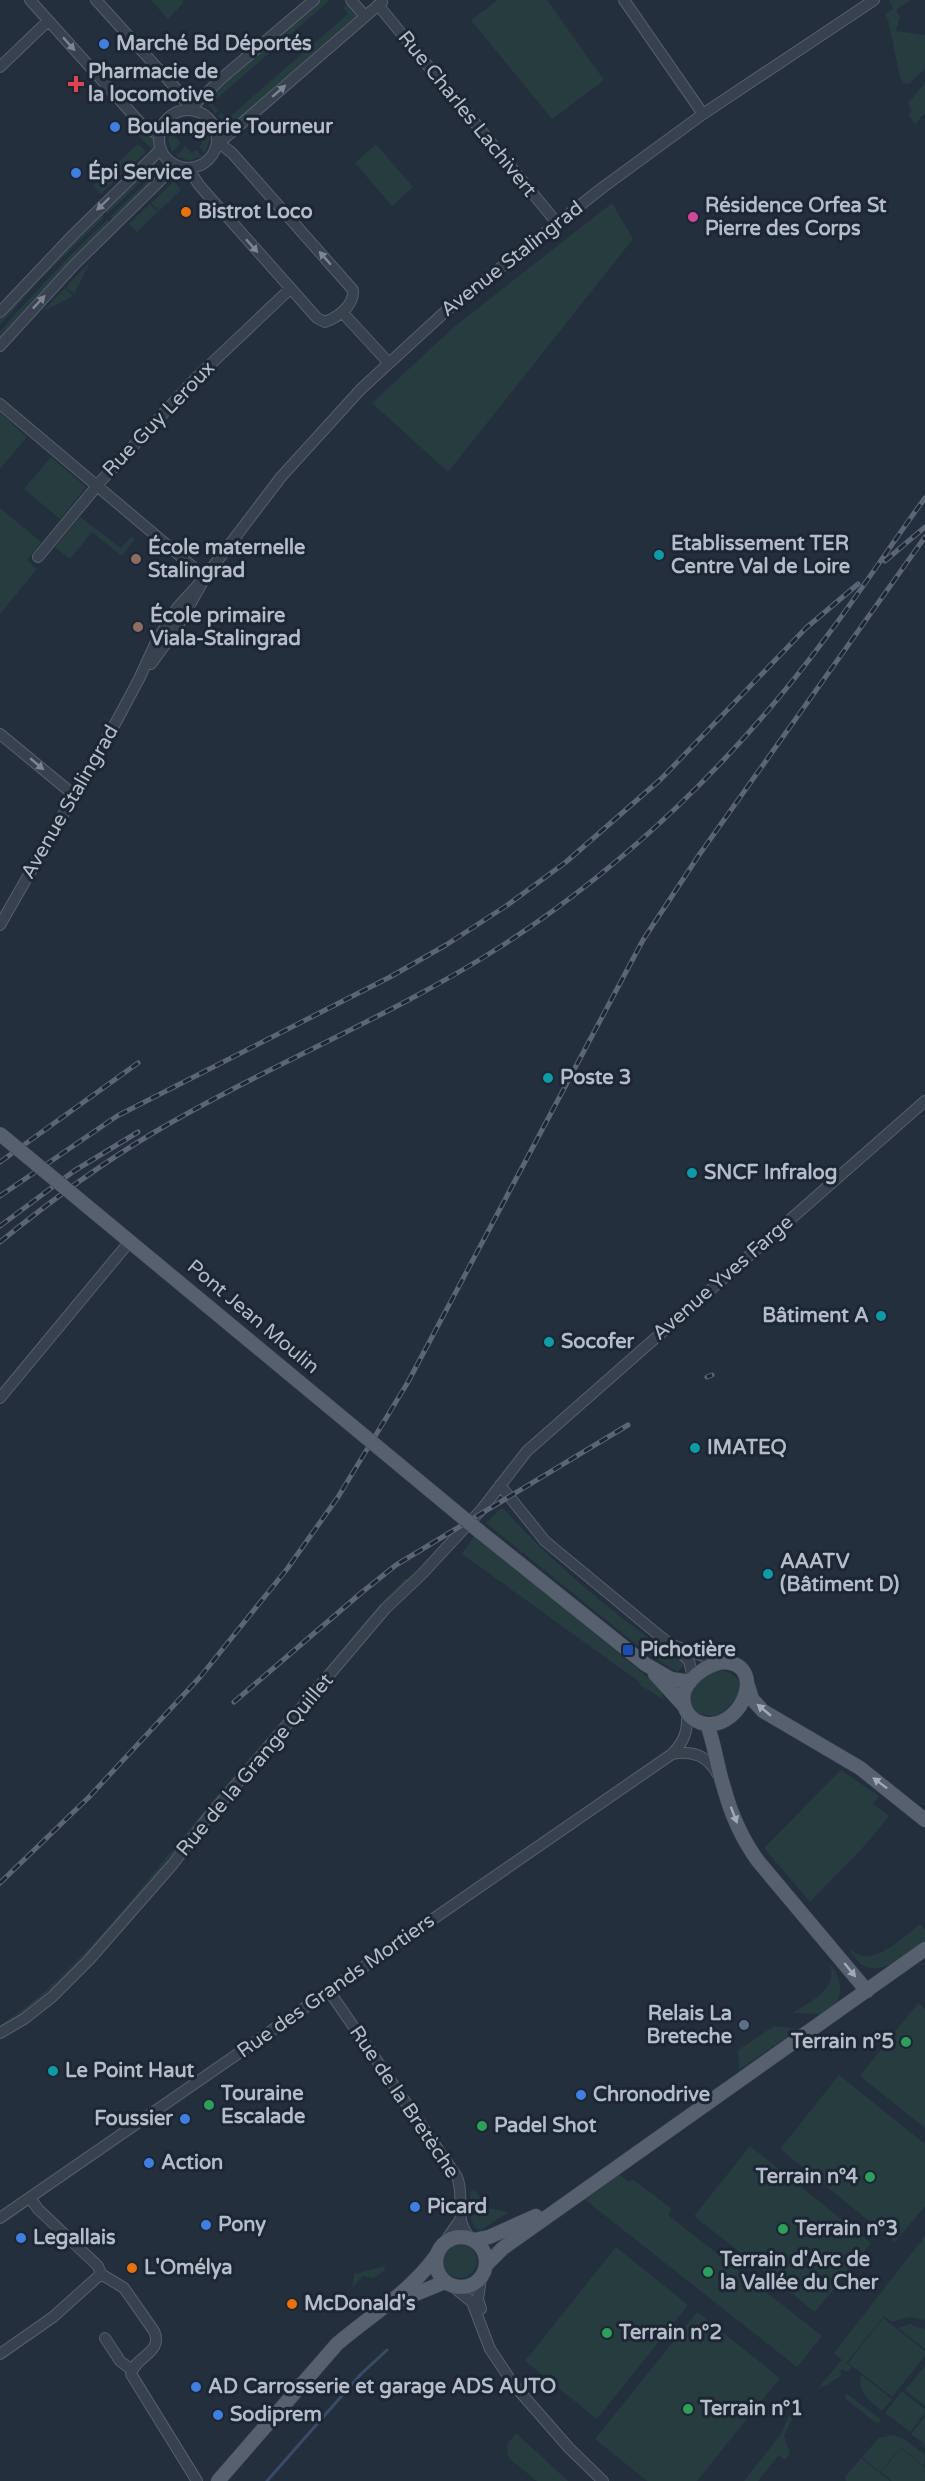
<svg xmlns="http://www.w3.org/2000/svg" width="925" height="2481" viewBox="0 0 925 2481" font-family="'Varela Round',sans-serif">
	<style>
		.green { fill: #263c3f }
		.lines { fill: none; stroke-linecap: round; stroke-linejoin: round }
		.stream { stroke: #394c67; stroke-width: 3 }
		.minor-casing { stroke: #565f6c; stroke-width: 12 }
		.major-casing { stroke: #414a57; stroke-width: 15 }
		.minor { stroke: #38414e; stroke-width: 10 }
		.major { stroke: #56606e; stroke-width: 14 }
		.rail-casing { stroke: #5a6575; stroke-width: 5 }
		.rail { stroke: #1d2633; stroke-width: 3; stroke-dasharray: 9; stroke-linecap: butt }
		.major-bridge-casing { stroke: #414a57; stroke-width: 15; stroke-linecap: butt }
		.major-bridge { stroke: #56606e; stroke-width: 14 }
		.oneway { fill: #7c8592 }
		.oneway2 { fill: #a1aab7 }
		.shop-dot { fill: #3f7fe0; stroke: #1d2633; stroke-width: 2 }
		.health-dot { fill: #e0444e; stroke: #1d2633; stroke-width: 2 }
		.food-dot { fill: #e8710a; stroke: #1d2633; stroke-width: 2 }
		.hotel-dot { fill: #d1479c; stroke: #1d2633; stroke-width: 2 }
		.culture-dot { fill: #0f9aa8; stroke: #1d2633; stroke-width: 2 }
		.education-dot { fill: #8d6e63; stroke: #1d2633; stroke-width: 2 }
		.transit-dot { fill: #1a4fb4; stroke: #1d2633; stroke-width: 2 }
		.service-dot { fill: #5c6f8a; stroke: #1d2633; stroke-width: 2 }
		.leisure-dot { fill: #2e9e5b; stroke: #1d2633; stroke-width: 2 }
		.labels { text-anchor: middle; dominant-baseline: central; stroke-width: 6; stroke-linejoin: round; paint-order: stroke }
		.poi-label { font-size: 20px; font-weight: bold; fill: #b4bcc9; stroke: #1d2633; text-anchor: start }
		.street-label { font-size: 20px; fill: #b4bcc9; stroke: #1d2633 }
	</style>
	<rect width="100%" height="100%" fill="#242f3e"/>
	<path class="green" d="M151,0H182L184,2L168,19Z
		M318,0H330L212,103L218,110L215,113L204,100Z
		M498,0H547L604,80L552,119L471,20Z
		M889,0H911L896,10L900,17L896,31L925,35V69L909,84L904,83L900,77L888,20L885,14L893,9Z
		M348,4L357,14L356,17L230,128L218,116L221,113L227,119L348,14L343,8Z
		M925,83V113L915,124L908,114L912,112L908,103Z
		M188,119L202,123L193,132L186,125L182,129L176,123Z
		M173,126L178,132L175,136L181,143L172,152L168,140Z
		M206,127L210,139L205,153L199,147L202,143L196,136Z
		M142,131L154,138L156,145L154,151L138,135Z
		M138,144L146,152L123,173L115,165Z
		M376,144L413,187L392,206L355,163Z
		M185,146L192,153L196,150L202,156L190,161L176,156Z
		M154,162L158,166L107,214L103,210Z
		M114,166L122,174L101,194L93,186Z
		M160,169L164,173L114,221L110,217Z
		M174,181L181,190L159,211L151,203Z
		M612,203L633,239L448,472L372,403L454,327Z
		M150,204L158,212L137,232L129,224Z
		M100,213L104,217L40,280L0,325V316Z
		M107,220L111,224L0,340V331C34,293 69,255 107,220Z
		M88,264L89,265L74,294L66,287Z
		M65,288L73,296L42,312Z
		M0,413L27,437L0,469Z
		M51,457L86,487L60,519L24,489Z
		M0,508L41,542L27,560L37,569L0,614Z
		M80,517L121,548L131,537L135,539L122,556L92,532L70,559L55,547Z
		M500,1509H504C551,1562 603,1604 659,1646L669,1653H675L686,1664L677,1672L648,1654L486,1523Z
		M475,1535L651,1680L661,1691L664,1700L640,1685L641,1683L462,1554Z
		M411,1578L313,1687L311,1686L381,1603L405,1579Z
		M721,1670C755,1677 736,1706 715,1716L697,1714C680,1694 698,1673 721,1670Z
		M242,1766L243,1767C203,1816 165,1865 124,1913C87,1956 49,1998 0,2028V2025C46,1996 81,1958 117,1917C159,1868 199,1816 242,1766Z
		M841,1770L879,1796L873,1804L889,1816L868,1842L810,1902L764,1848Z
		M920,1924L925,1930V1941C902,1958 868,1989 849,1948C871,1971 902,1938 920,1924Z
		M829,1963C840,1975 843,1988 837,2003L821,2014L793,2013C810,2001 840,1989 829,1963Z
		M918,2003L925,2009V2128L860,2076Z
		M774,2026L798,2029L739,2070L738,2050Z
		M839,2075L925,2144V2206L895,2242L780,2149Z
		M750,2146L871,2243L815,2312L694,2216Z
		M619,2174L627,2181L634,2180L672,2209L668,2215L822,2336L797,2367L584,2199Z
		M474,2189L487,2208L509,2212L481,2230L475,2228L471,2219L470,2192Z
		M925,2236V2320L909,2317L892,2322L884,2316L846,2363L852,2367L846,2372L843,2369L840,2371L842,2375L827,2385L818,2388L842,2360L834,2353Z
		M443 2261a17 17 0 1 1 34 0a17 17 0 1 1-34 0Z
		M616,2247L688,2305L597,2419L525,2361Z
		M385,2266L384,2271L373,2278L363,2276L352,2288L354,2274Z
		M697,2312L780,2378L697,2481H647L595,2439Z
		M883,2318L925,2351V2356L892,2397L848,2363Z
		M910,2324L925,2330V2349L898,2328Z
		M925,2366V2406L905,2390Z
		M861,2375L892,2399L882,2411C870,2401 857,2392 861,2375Z
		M902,2391L925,2410V2413L910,2432L885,2413Z
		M846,2393L880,2419V2422L876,2423L846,2399L845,2397Z
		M791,2411L793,2417L784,2436L790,2454L785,2460L779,2455L758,2481H744L781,2434Z
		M925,2416V2445L911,2434Z
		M516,2433L568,2481H537L512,2461L508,2456L507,2445Z
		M893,2435L904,2439L925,2455L924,2466L901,2447L880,2472L862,2457L879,2438Z
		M901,2448L925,2468V2481H892L881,2472Z
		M861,2458L890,2481H846L845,2477Z"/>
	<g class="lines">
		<path class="stream" d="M267,2481L361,2374L387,2350"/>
		<defs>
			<path id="minor" d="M30,0L143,126L159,135
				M96,0L180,93L190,109
				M351,0L365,16
				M624,0L703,114
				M378,5L557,223
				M0,67L48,21
				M190,109L223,77L314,0
				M159 139a29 29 0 1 1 58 0a29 29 0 1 1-58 0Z
				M219,143L382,2
				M188,168L199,185L317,318L325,322C338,317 354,306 353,290L232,153L219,143
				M0,312L73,235L161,149
				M342,312L388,362
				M0,346L74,265L176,165
				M0,404L205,577
				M38,557L101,481L196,378L290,289
				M151,664L175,631L202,583
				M0,734L74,795
				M0,925L115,724L139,679L156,642L177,608L205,577L281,477L361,389L447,310L602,188L703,114L874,0
				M0,1398L130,1241
				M500,1485L545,1541L661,1637L672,1645L721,1662
				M677,1649L689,1661L693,1678
				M672,1754C693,1750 708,1756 718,1775
				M329,1991L457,2177C466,2199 452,2217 470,2238
				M0,2033L24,2019L52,1997L89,1960L173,1864L206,1820L385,1609L422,1574L482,1509L527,1451L925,1101
				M0,2218L672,1754C685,1741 688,1730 687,1711
				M444,2243L460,2220
				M101,2274L124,2288L154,2331C164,2353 135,2356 131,2374L197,2481
				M481,2278L478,2299L481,2309
				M451,2285L472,2302L490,2349L514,2385L569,2448L603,2481
				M105,2338L120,2361L132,2370
				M0,2354L53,2317L101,2274L98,2266L38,2209L30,2198"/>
			<path id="major" d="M479,1531L645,1664L671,1679L690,1682
				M721,1662C768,1661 744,1728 706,1724C699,1723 691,1719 687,1712C673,1688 700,1668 721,1662Z
				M655,1674L685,1707
				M748,1686L752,1699L763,1711L860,1768L925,1820
				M707,1724C715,1745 717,1767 724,1788C731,1814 742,1839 758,1861L867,1991
				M436 2262a25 25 0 1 1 50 0a25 25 0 1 1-50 0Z
				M474,2240L489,2237L536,2216
				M486,2265L503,2248L925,1949
				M403,2299L445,2282
				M218,2481L337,2344C371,2315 409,2293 436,2256"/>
		</defs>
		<use href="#minor" class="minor-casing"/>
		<use href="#major" class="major-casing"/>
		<use href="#minor" class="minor"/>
		<use href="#major" class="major"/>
		<defs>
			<path id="rail" d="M885,561L925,527
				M0,1162L138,1063
				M0,1196L117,1116L390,977L446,945L506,906L566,862L661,779L806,628L858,584
				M0,1226L74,1171L138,1132
				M0,1242C48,1203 99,1165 153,1133C266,1066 389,1018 500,947C626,866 738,757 827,636C861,591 892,543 925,498
				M707,1377L712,1375
				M234,1702L361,1593L396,1565L628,1425
				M0,1883L89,1797L201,1676L287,1569L338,1497L408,1382L643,940L699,855L925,537"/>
		</defs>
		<use href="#rail" class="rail-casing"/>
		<use href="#rail" class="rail"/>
		<defs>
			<path id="major-bridge" d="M0,1134L479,1531"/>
		</defs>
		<use href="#major-bridge" class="major-bridge-casing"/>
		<use href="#major-bridge" class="major-bridge"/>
	</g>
	<defs><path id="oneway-solid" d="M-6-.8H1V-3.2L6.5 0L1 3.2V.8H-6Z" transform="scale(1.5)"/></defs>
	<g class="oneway">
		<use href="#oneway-solid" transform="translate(69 44) rotate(48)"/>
		<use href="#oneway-solid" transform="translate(279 91) rotate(-41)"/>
		<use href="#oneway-solid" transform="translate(103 204) rotate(136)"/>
		<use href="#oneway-solid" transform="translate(252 246) rotate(49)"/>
		<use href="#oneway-solid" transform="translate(325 258) rotate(-131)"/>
		<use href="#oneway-solid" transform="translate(39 302) rotate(-47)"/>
		<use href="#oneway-solid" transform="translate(37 764) rotate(40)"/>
	</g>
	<g class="oneway2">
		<use href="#oneway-solid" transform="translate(764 1710) rotate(-140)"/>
		<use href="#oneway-solid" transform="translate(880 1783) rotate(-143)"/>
		<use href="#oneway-solid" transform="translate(734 1815) rotate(69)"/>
		<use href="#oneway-solid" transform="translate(850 1970) rotate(51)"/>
	</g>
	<g class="shop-dot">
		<circle cx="104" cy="44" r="6"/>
		<circle cx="115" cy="127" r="6"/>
		<circle cx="76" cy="173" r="6"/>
		<circle cx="581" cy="2095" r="6"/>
		<circle cx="185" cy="2119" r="6"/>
		<circle cx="149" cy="2163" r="6"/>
		<circle cx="415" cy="2207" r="6"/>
		<circle cx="206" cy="2225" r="6"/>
		<circle cx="21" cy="2238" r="6"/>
		<circle cx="196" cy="2387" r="6"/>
		<circle cx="218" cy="2415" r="6"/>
	</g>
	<path class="health-dot" d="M73 75h6v6h6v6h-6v6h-6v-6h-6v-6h6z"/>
	<g class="food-dot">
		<circle cx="186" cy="212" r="6"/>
		<circle cx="132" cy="2268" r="6"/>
		<circle cx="292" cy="2304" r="6"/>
	</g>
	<circle class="hotel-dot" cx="693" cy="217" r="6"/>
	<g class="culture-dot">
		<circle cx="659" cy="555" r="6"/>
		<circle cx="548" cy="1078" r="6"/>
		<circle cx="692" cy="1173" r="6"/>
		<circle cx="881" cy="1316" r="6"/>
		<circle cx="549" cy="1342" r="6"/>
		<circle cx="695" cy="1448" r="6"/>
		<circle cx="768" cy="1574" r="6"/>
		<circle cx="53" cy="2071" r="6"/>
	</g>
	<g class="education-dot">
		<circle cx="136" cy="559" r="6"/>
		<circle cx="138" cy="627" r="6"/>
	</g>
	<rect class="transit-dot" x="622" y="1644" width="12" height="12" rx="3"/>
	<circle class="service-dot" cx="744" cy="2025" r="6"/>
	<g class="leisure-dot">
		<circle cx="906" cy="2042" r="6"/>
		<circle cx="209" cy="2105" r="6"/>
		<circle cx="482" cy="2126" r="6"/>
		<circle cx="870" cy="2177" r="6"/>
		<circle cx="783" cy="2229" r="6"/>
		<circle cx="708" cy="2272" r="6"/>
		<circle cx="607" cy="2333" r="6"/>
		<circle cx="688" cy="2409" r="6"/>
	</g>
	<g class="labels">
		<g class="poi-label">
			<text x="116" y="44">Marché Bd Déportés</text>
			<text x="88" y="72">Pharmacie de<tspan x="88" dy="23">la locomotive</tspan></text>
			<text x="127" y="127">Boulangerie Tourneur</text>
			<text x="88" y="173">Épi Service</text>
			<text x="705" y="206">Résidence Orfea St<tspan x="705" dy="23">Pierre des Corps</tspan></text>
			<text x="198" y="212">Bistrot Loco</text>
			<text x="671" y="544">Etablissement TER<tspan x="671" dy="23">Centre Val de Loire</tspan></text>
			<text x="148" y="548">École maternelle<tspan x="148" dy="23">Stalingrad</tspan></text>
			<text x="150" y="616">École primaire<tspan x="150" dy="23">Viala-Stalingrad</tspan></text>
			<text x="560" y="1078">Poste 3</text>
			<text x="704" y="1173">SNCF Infralog</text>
			<text x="869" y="1316" text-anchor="end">Bâtiment A</text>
			<text x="561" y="1342">Socofer</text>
			<text x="707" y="1448">IMATEQ</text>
			<text x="780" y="1562">AAATV<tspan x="780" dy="23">(Bâtiment D)</tspan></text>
			<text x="640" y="1650">Pichotière</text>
			<text x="732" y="2014" text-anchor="end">Relais La<tspan x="732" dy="23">Breteche</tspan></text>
			<text x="894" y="2042" text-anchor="end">Terrain n°5</text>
			<text x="65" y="2071">Le Point Haut</text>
			<text x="221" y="2094">Touraine<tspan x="221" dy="23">Escalade</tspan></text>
			<text x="593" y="2095">Chronodrive</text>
			<text x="173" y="2119" text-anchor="end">Foussier</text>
			<text x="494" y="2126">Padel Shot</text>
			<text x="161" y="2163">Action</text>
			<text x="858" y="2177" text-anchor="end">Terrain n°4</text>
			<text x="427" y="2207">Picard</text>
			<text x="218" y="2225">Pony</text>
			<text x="795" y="2229">Terrain n°3</text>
			<text x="33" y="2238">Legallais</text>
			<text x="720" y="2260">Terrain d'Arc de<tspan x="720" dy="23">la Vallée du Cher</tspan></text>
			<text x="144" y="2268">L'Omélya</text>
			<text x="304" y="2304">McDonald's</text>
			<text x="619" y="2333">Terrain n°2</text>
			<text x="208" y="2387">AD Carrosserie et garage ADS AUTO</text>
			<text x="700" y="2409">Terrain n°1</text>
			<text x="230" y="2415">Sodiprem</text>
		</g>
		<g class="street-label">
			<text transform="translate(467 114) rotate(51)">Rue Charles Lachivert</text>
			<text transform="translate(512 259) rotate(-38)">Avenue Stalingrad</text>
			<text transform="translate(159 419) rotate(-46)">Rue Guy Leroux</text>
			<text transform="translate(70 802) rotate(-60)">Avenue Stalingrad</text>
			<text transform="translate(723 1278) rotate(-41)">Avenue Yves Farge</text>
			<text transform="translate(253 1317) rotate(40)">Pont Jean Moulin</text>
			<text transform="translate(255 1765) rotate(-50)">Rue de la Grange Quillet</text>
			<text transform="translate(336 1986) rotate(-35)">Rue des Grands Mortiers</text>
			<text transform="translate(404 2102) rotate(56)">Rue de la Bretèche</text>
		</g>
	</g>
</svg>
